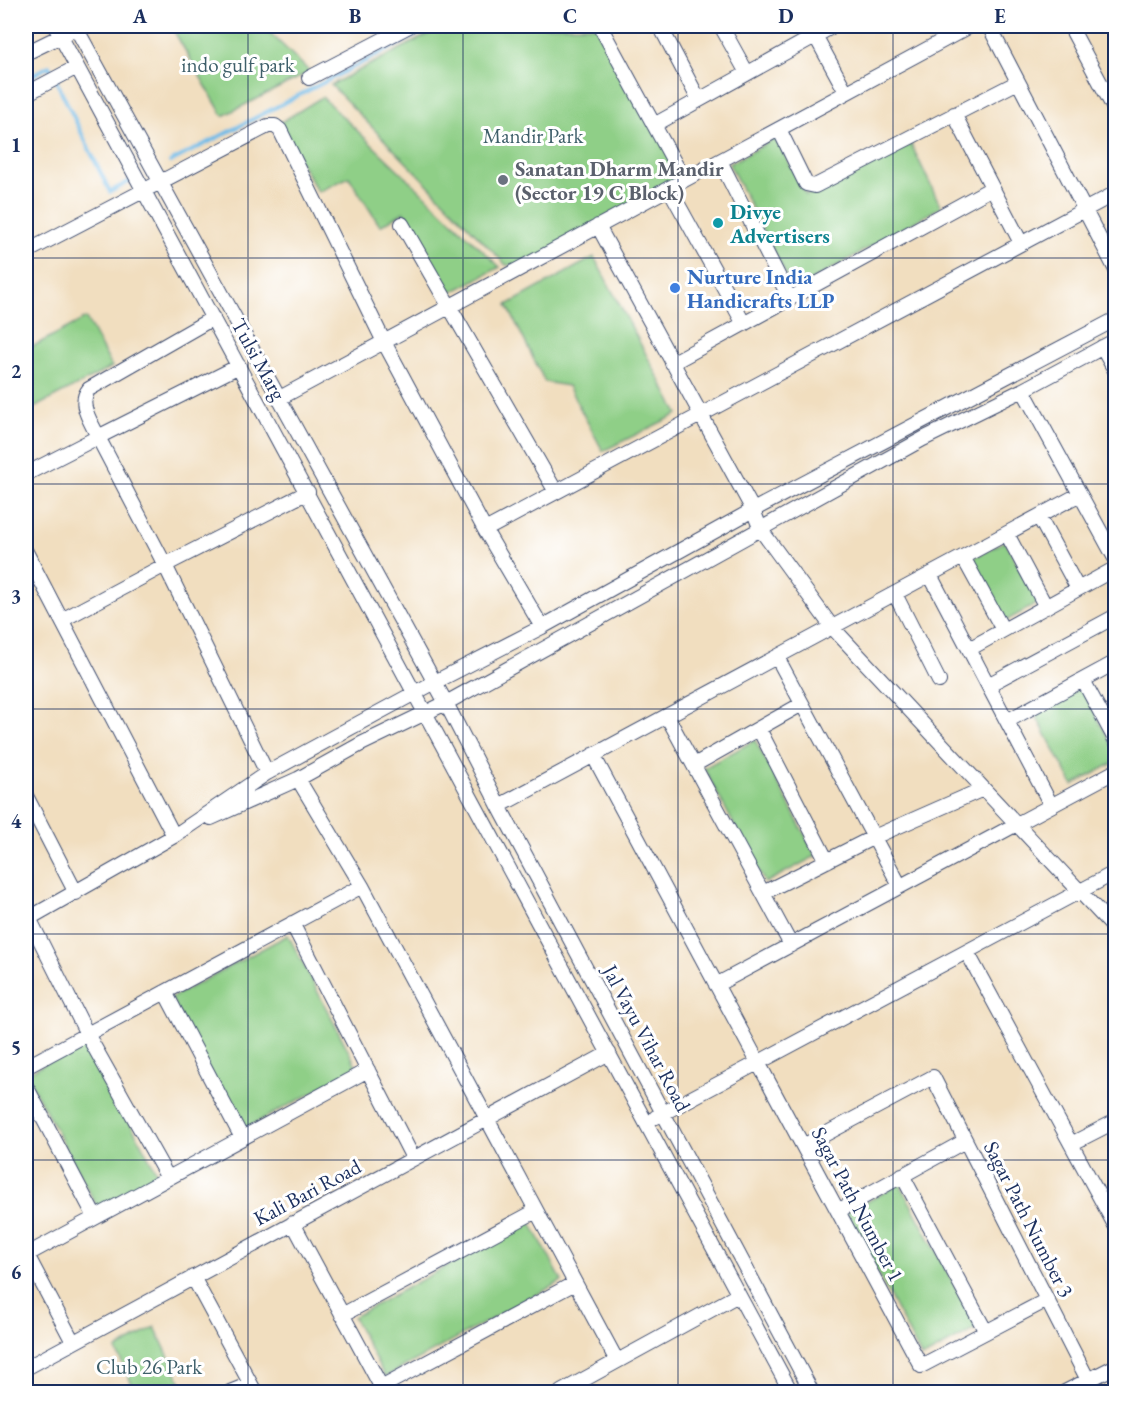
<svg xmlns="http://www.w3.org/2000/svg" width="1141" height="1418" viewBox="0 0 1141 1418" font-family="'EB Garamond',serif">
	<style>
		.green { fill: #8fcf87; stroke: #557f72; stroke-width: 1.5 }
		.lines { fill: none; stroke-linecap: round; stroke-linejoin: round }
		.stream { stroke: #6ebbe8; stroke-width: 4 }
		.minor-casing { stroke: #3b496d; stroke-width: 16 }
		.minor { stroke: #fff; stroke-width: 14 }
		.grid { fill: none; stroke: #1b2f5e; stroke-width: 1.5; stroke-opacity: 0.55 }
		.worship-dot { fill: #6b7280; stroke: #fff; stroke-width: 2 }
		.culture-dot { fill: #0f9aa8; stroke: #fff; stroke-width: 2 }
		.shop-dot { fill: #3f7fe0; stroke: #fff; stroke-width: 2 }
		.labels { text-anchor: middle; dominant-baseline: central; stroke-width: 6; stroke-linejoin: round; paint-order: stroke }
		.park-label { font-size: 21px; fill: #3e5f6a; stroke: #fff }
		.worship-label { font-size: 21px; font-weight: bold; fill: #5b616d; stroke: #fff; text-anchor: start }
		.culture-label { font-size: 21px; font-weight: bold; fill: #0d838f; stroke: #fff; text-anchor: start }
		.shop-label { font-size: 21px; font-weight: bold; fill: #366cbe; stroke: #fff; text-anchor: start }
		.street-label { font-size: 21px; fill: #1b2f5e; stroke: #fff }
		.neatline { fill: none; stroke: #1b2f5e; stroke-width: 2 }
		.grid-label { font-size: 20px; text-anchor: middle; font-weight: bold; fill: #1b2f5e }
	</style>
	<rect width="100%" height="100%" fill="#fff"/>
	<filter id="ink" filterUnits="userSpaceOnUse"><feTurbulence type="fractalNoise" baseFrequency=".0167" numOctaves="2"/><feDisplacementMap in="SourceGraphic" scale="12" xChannelSelector="R" yChannelSelector="G"/><feConvolveMatrix kernelMatrix="1 2 1 2 8 2 1 2 1" color-interpolation-filters="sRGB"/></filter>
	<filter id="wash" filterUnits="userSpaceOnUse"><feTurbulence type="fractalNoise" baseFrequency=".008" numOctaves="4" result="noise"/><feDisplacementMap in="SourceGraphic" scale="24" xChannelSelector="R" yChannelSelector="G"/><feGaussianBlur stdDeviation="1.35" result="paint"/><feColorMatrix in="noise" values="0 0 0 0 0 0 0 0 0 0 0 0 0 0 0 0 0 1.4 0 .05"/><feComposite in="paint" operator="in"/></filter>
	<g filter="url(#wash)">
		<rect width="100%" height="100%" fill="#f1debf"/>
		<path class="green" d="M171,26H263L310,72L223,116Z
			M444,26H598L684,180L525,265H506L331,85Z
			M322,97L500,267L450,293L404,212L380,226L349,177L318,192L278,124Z
			M776,138L806,195L911,144L941,207L794,290L729,164Z
			M594,257L678,414L603,451L568,386L545,382L507,305Z
			M86,318L112,367L26,412V350Z
			M1005,541L1038,603L1004,622L971,559Z
			M1081,687L1115,751V762L1073,785L1034,712Z
			M755,740L816,856L765,883L704,768Z
			M288,935L358,1069L240,1131L171,998Z
			M86,1041L158,1175L98,1208L26,1074Z
			M900,1184L977,1328L922,1358L846,1213Z
			M530,1221L562,1281L385,1377L353,1317Z
			M155,1327L185,1392H136L116,1350Z"/>
		<g class="lines">
			<path class="stream" d="M26,79L49,66L110,192L132,180
				M170,162L433,26"/>
		</g>
	</g>
	<g filter="url(#ink)">
		<g class="lines">
			<defs>
				<path id="minor" d="M55,26L791,1392
					M75,26L446,703L499,806L812,1392
					M600,26L684,180
					M660,26L699,100
					M721,26L747,73
					M810,26L846,92
					M989,26L1116,270
					M1070,26L1116,112
					M26,53L67,33
					M309,78L409,26
					M26,94L77,67
					M954,114L1021,243
					M654,125L833,26
					M779,129L806,184L815,186L1018,82
					M720,161L790,299
					M669,188L744,324
					M402,224L556,492
					M598,226L753,510L761,530L832,627L1116,930
					M26,252L260,130L268,126H275L280,130L384,342L485,530L542,627
					M1102,347L1116,372
					M672,363L992,188
					M239,366L98,437L165,565L267,773
					M1023,390L1116,560
					M278,399L970,26
					M26,474L98,437C91,421 77,404 89,389L213,318
					M1039,517L1078,589
					M485,530L1116,193
					M1007,534L1046,607
					M26,552L174,836
					M963,557L1003,630
					M930,575L1051,805
					M895,594L939,681
					M62,620L165,565L308,492
					M969,649L1116,568
					M777,657L900,886
					M1083,680L1116,741
					M988,685L1116,616
					M667,716L791,945
					M1007,721L1116,662
					M759,729L827,861
					M593,755L921,1366L1047,1300
					M694,765L802,704
					M298,779L362,886L617,1361
					M26,796L76,893
					M499,806L1080,494
					M211,818L298,779L361,744L446,703L923,439L1023,390L1116,340
					M763,893L874,837L983,789
					M29,918L87,1034L168,1178
					M26,920L174,836L267,773L435,682L542,627L753,510L1116,319
					M292,923L413,1158
					M967,952L1116,1227
					M716,985L1116,771
					M165,992L242,1138
					M26,1067L362,886
					M26,1086L95,1217
					M656,1117L1116,872
					M1071,1144L1116,1121
					M803,1146L933,1077L1088,1380
					M902,1175L986,1332
					M838,1211L965,1141
					M293,1223L384,1392
					M26,1253L73,1342
					M26,1255L368,1070
					M193,1277L255,1392
					M342,1315L536,1211
					M26,1368L609,1053
					M381,1387L575,1283
					M230,1392L250,1384
					M561,1392L738,1295
					M1065,1392L1116,1366"/>
			</defs>
			<use href="#minor" class="minor-casing"/>
			<use href="#minor" class="minor"/>
		</g>
	</g>
	<path class="grid" d="M248,26V1392M463,26V1392M678,26V1392M893,26V1392M26,258H1116M26,484H1116M26,709H1116M26,934H1116M26,1160H1116"/>
	<circle class="worship-dot" cx="503" cy="180" r="6"/>
	<circle class="culture-dot" cx="718" cy="223" r="6"/>
	<circle class="shop-dot" cx="675" cy="288" r="6"/>
	<g class="labels">
		<g class="park-label">
			<text x="238" y="64">indo gulf park</text>
			<text x="533" y="135">Mandir Park</text>
			<text x="149" y="1366">Club 26 Park</text>
		</g>
		<g class="worship-label">
			<text x="515" y="168">Sanatan Dharm Mandir<tspan x="515" dy="24">(Sector 19 C Block)</tspan></text>
		</g>
		<g class="culture-label">
			<text x="730" y="211">Divye<tspan x="730" dy="24">Advertisers</tspan></text>
		</g>
		<g class="shop-label">
			<text x="687" y="276">Nurture India<tspan x="687" dy="24">Handicrafts LLP</tspan></text>
		</g>
		<g class="street-label">
			<text transform="translate(259 359) rotate(61)">Tulsi Marg</text>
			<text transform="translate(647 1038) rotate(62)">Jal Vayu Vihar Road</text>
			<text transform="translate(307 1192) rotate(-28)">Kali Bari Road</text>
			<text transform="translate(858 1204) rotate(62)">Sagar Path Number 1</text>
			<text transform="translate(1029 1219) rotate(63)">Sagar Path Number 3</text>
		</g>
	</g>
	<rect width="1141" height="1418" fill="none" stroke="#fff" stroke-width="66"/>
	<rect x="33" y="33" width="1075" height="1352" class="neatline"/>
	<g class="grid-label">
		<text x="140" y="23">A</text>
		<text x="355" y="23">B</text>
		<text x="570" y="23">C</text>
		<text x="786" y="23">D</text>
		<text x="1000" y="23">E</text>
		<text x="16" y="152">1</text>
		<text x="16" y="378">2</text>
		<text x="16" y="603">3</text>
		<text x="16" y="828">4</text>
		<text x="16" y="1054">5</text>
		<text x="16" y="1279">6</text>
	</g>
</svg>
